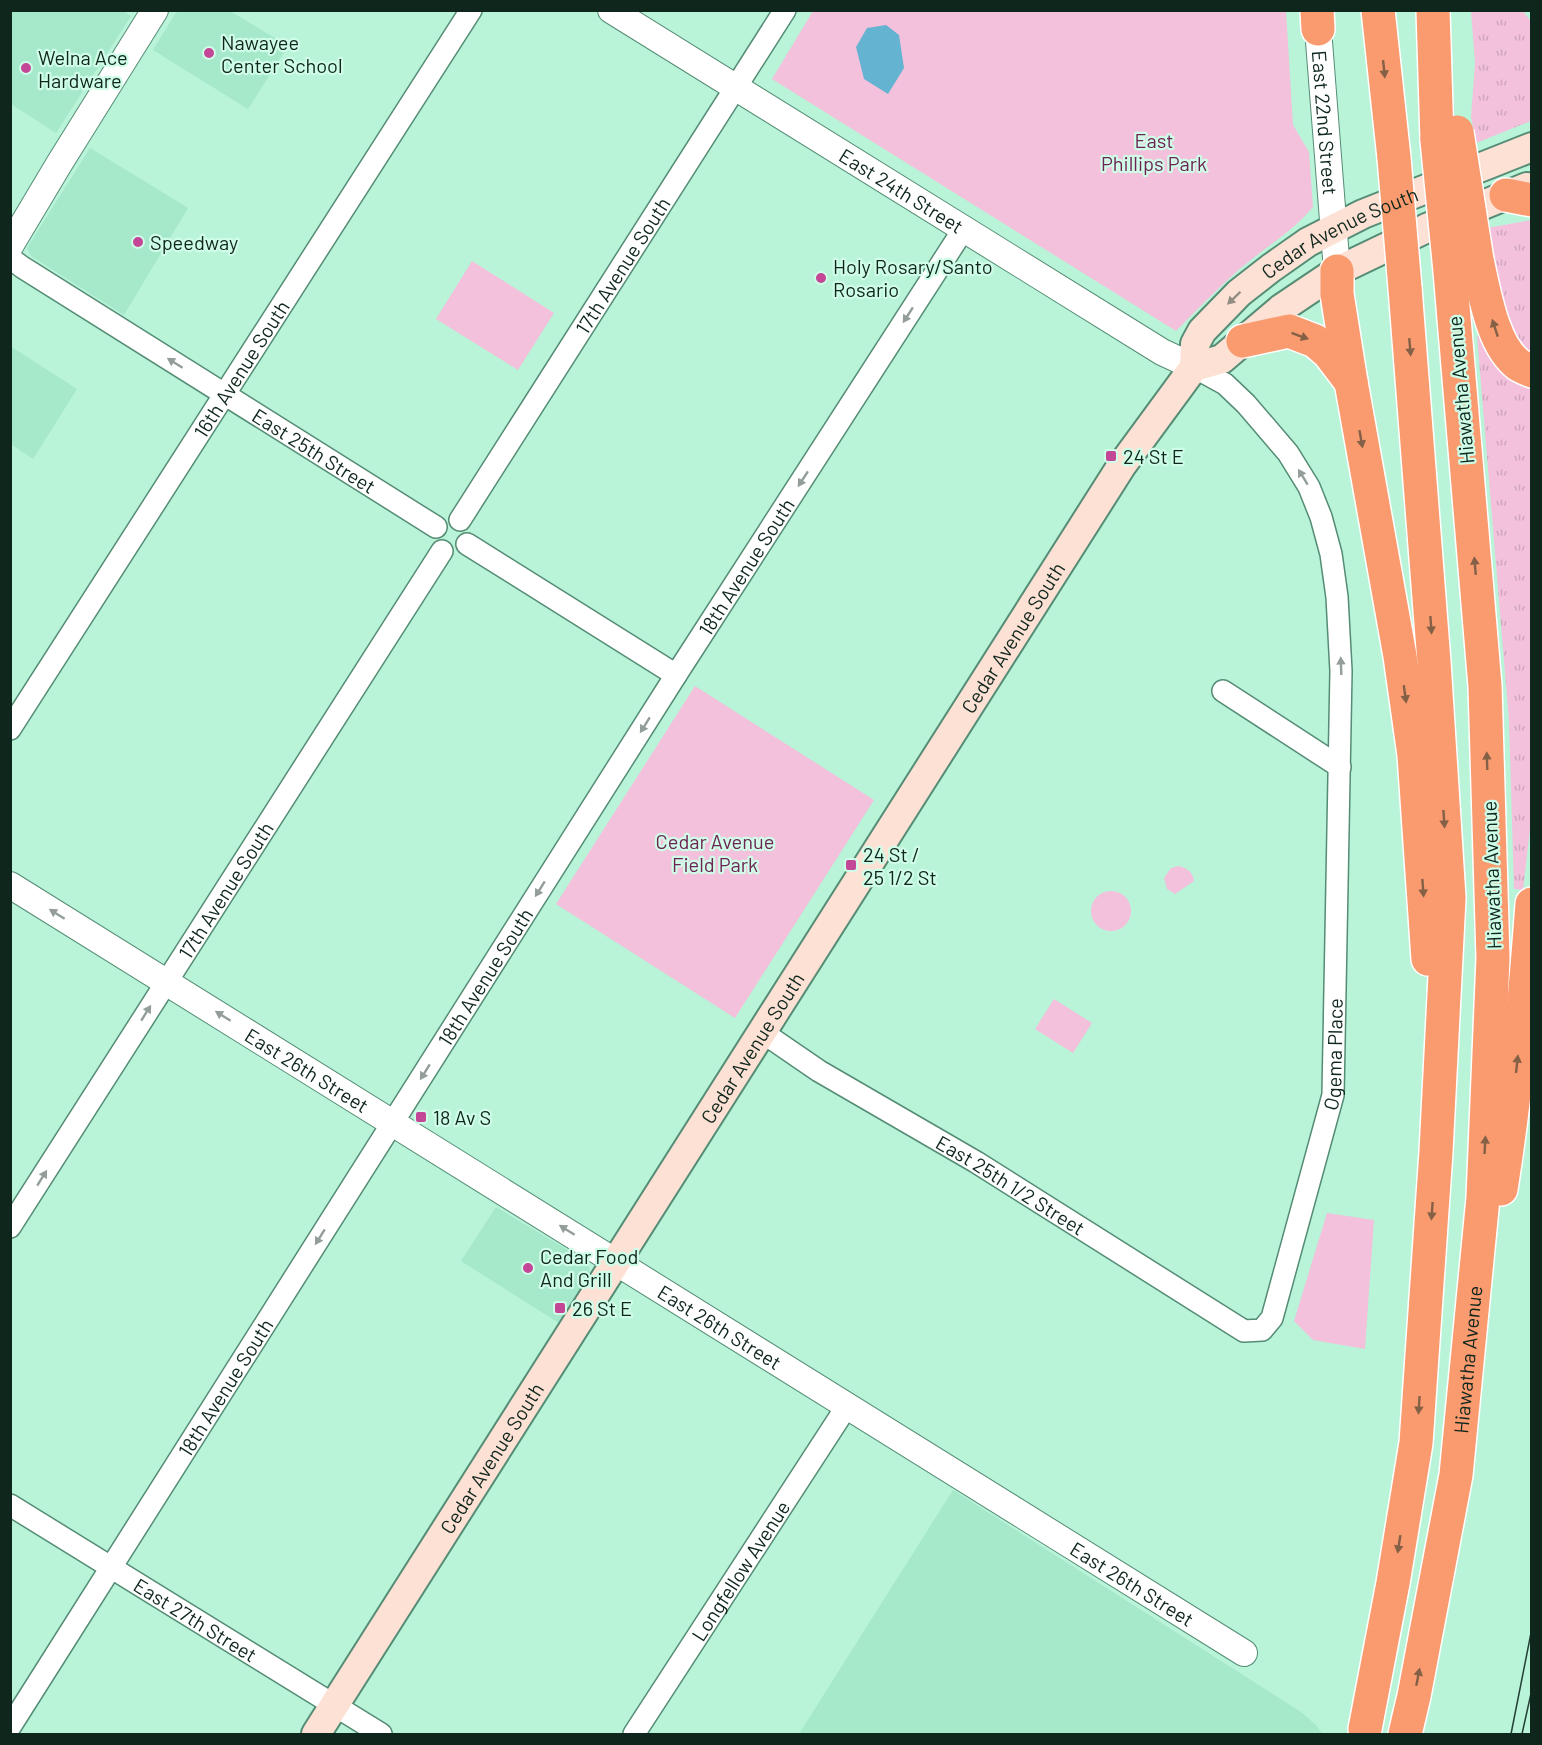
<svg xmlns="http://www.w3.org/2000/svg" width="1542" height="1745" viewBox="0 0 1542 1745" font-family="Barlow,sans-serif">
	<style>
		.built { fill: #a5e8ca }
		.grass { fill: url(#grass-tufts) }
		.green { fill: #f3c1dc }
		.water { fill: #64b3d1 }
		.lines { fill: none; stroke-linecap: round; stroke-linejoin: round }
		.minor-casing { stroke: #558c75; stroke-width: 24 }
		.tertiary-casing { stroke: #558c75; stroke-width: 28 }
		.secondary-casing { stroke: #558c75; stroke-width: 32 }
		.motorway-casing { stroke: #fff; stroke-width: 36 }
		.minor { stroke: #fff; stroke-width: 21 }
		.tertiary { stroke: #fff; stroke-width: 26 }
		.secondary { stroke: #fde1d4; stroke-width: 28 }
		.motorway { stroke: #f99a6f; stroke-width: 33 }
		.tram { stroke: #254135; stroke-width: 1.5 }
		.motorway-bridge-casing { stroke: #fff; stroke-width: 36; stroke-linecap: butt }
		.motorway-bridge { stroke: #f99a6f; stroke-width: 33 }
		.oneway { fill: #846046 }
		.oneway2 { fill: #928d82 }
		.oneway3 { fill: #939d99 }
		.poi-dot { fill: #c34796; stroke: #cffde7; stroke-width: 2 }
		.labels { text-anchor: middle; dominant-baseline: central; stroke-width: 4.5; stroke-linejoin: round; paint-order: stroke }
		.poi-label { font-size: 20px; fill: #0f261d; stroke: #cffde7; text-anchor: start }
		.street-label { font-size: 20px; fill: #0f261d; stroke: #cffde7 }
		.park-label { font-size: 20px; fill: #6e2453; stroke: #cffde7 }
	</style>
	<defs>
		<pattern id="grass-tufts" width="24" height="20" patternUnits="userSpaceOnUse" patternTransform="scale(1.5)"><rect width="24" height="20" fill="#f3c1dc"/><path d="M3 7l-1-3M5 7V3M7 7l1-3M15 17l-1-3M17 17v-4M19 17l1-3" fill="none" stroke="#cfa6bc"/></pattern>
	</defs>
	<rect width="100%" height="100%" fill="#b9f3d8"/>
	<path class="built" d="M123,11L131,16L56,133L11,104V11Z
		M177,11H230L288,46L248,109L153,50Z
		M90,148L188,208L124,315L31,256L27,248Z
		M10,346L77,389L33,459L11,444Z
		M496,1207L588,1262L591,1278L562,1325L461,1261Z
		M953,1490L1301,1712L1316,1725L1322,1734H799Z"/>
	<path class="grass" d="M1471,11H1523L1532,23L1531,121L1476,143L1471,117L1475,63Z
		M1531,220V358L1510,332L1493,262L1487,228Z
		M1481,335L1531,385L1532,812L1523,890L1514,889L1509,721L1477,336Z"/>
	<path class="green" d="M813,11H1286L1293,125L1309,152L1313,207C1293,231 1266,247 1242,267C1219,287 1198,309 1176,331L772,79Z
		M472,261L554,313L518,370L436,319Z
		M695,686L874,800L735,1018L556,904Z
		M1179,866C1188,869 1192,871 1194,881L1175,894L1167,889L1164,878L1171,868Z
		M1091 911a20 20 0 1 1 40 0a20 20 0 1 1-40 0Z
		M1054,999L1092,1023L1073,1053L1035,1029Z
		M1327,1213L1374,1220L1365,1349L1313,1340L1294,1321Z"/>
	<path class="water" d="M886,25L899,35L904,68L888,94L864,79L856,47L867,28Z"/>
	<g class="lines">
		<defs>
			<g id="minor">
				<path id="s1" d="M10,258L22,267L436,527"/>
				<path id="s2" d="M460,520L785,10"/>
				<path d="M467,544L676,675"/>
				<path d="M1223,691L1340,767"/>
				<path id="s3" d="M10,729L471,10"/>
				<path id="s4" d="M762,1032L819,1071L976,1162L1244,1331L1262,1330L1272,1318L1333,1095L1341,671L1337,597L1331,554L1321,517L1309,487L1288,453L1246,404L1225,384L1194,367"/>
				<path id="s5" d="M10,1227L442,551"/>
				<path id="s6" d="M10,1505L381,1734"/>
				<path id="s7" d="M10,1727L676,675L963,230"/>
				<path id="s8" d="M634,1734L847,1406"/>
			</g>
			<g id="tertiary">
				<path id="s9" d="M611,10L1162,352L1194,367"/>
				<path id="s10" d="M1318,29L1337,271"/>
				<path d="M10,246L59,164L155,10"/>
				<path id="s11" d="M10,885L1244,1653"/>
			</g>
			<g id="secondary">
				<path d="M1194,367L1222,359L1282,308L1337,271L1429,227L1527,187"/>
				<path id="s12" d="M316,1734L1122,465L1194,367L1195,344L1202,331L1239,293L1271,268L1308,242L1363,214L1532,147"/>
			</g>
			<g id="motorway">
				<path d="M1317,10L1318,29"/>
				<path d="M1378,10L1394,158"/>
				<path d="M1433,10L1437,140"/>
				<path d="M1506,195L1532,200"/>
				<path d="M1477,260C1484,290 1492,346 1519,365C1522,367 1527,369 1532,371"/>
				<path d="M1337,271V294L1351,382L1400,656L1414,755L1428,959"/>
				<path d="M1243,341L1289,331L1315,341L1329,353L1351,382"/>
				<path d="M1501,1189C1516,1094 1525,999 1532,904"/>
				<path d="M1365,1729L1393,1583L1416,1443L1436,1152L1449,898L1434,662L1405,288"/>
				<path id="s13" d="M1405,1734L1414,1696L1456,1475L1483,1198L1493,958L1485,686L1450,271"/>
			</g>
		</defs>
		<use href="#minor" class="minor-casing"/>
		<use href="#tertiary" class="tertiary-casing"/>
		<use href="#secondary" class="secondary-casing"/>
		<use href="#motorway" class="motorway-casing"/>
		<use href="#minor" class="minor"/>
		<use href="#tertiary" class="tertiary"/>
		<use href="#secondary" class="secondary"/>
		<use href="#motorway" class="motorway"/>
		<path class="tram" d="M1511,1734L1532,1628
			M1522,1734L1532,1689"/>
		<defs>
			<path id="motorway-bridge" d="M1457,132L1477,260
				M1437,140L1450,271
				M1394,158L1405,288"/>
		</defs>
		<use href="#motorway-bridge" class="motorway-bridge-casing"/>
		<use href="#motorway-bridge" class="motorway-bridge"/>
	</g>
	<defs><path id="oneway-solid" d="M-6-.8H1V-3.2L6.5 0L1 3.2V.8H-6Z" transform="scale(1.5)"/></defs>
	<g class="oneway">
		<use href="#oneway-solid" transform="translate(1384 69) rotate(84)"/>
		<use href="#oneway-solid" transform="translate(1495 328) rotate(-108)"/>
		<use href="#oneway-solid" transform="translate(1300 336) rotate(20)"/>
		<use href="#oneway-solid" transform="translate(1410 347) rotate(85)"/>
		<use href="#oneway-solid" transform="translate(1361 439) rotate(80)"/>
		<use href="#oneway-solid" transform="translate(1475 566) rotate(-95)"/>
		<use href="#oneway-solid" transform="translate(1431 625) rotate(86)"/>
		<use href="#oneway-solid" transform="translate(1405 694) rotate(82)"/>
		<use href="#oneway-solid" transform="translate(1487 761) rotate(-92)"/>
		<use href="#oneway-solid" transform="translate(1444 819) rotate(86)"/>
		<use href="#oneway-solid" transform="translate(1423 888) rotate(86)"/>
		<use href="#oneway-solid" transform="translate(1517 1064) rotate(-84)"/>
		<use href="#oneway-solid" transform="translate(1485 1145) rotate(-87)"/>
		<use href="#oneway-solid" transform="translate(1432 1211) rotate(94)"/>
		<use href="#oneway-solid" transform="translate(1419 1405) rotate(94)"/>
		<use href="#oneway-solid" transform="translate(1399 1544) rotate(99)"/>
		<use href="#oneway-solid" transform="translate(1418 1677) rotate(-79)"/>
	</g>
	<use class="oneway2" href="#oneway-solid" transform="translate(1234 298) rotate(136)"/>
	<g class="oneway3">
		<use href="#oneway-solid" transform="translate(908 315) rotate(123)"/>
		<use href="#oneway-solid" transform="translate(175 363) rotate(-148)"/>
		<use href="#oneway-solid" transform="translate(1303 477) rotate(-121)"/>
		<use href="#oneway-solid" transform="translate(803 479) rotate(123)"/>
		<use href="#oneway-solid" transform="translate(1341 666) rotate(-92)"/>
		<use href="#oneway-solid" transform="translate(645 725) rotate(122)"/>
		<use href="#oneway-solid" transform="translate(540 889) rotate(122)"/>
		<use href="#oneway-solid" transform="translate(57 914) rotate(-148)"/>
		<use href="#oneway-solid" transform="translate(146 1013) rotate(-58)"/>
		<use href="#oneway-solid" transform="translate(223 1016) rotate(-148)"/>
		<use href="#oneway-solid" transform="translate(425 1072) rotate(122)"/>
		<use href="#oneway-solid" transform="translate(42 1178) rotate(-58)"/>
		<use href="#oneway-solid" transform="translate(567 1230) rotate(-148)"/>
		<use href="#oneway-solid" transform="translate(320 1237) rotate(122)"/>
	</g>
	<g class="poi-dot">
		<circle cx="209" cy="53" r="6"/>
		<circle cx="26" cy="68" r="6"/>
		<circle cx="138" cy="242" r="6"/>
		<circle cx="821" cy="278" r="6"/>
		<rect x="1105" y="450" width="12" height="12" rx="3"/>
		<rect x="845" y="859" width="12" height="12" rx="3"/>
		<rect x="415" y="1111" width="12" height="12" rx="3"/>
		<circle cx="528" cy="1268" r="6"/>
		<rect x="554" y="1302" width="12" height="12" rx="3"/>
	</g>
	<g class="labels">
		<g class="poi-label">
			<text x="221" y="42">Nawayee<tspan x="221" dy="23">Center School</tspan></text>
			<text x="38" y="57">Welna Ace<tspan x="38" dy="23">Hardware</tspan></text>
			<text x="150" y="242">Speedway</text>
			<text x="833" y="266">Holy Rosary/Santo<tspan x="833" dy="23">Rosario</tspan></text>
			<text x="1123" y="456">24 St E</text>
			<text x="863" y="854">24 St /<tspan x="863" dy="23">25 1/2 St</tspan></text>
			<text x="433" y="1117">18 Av S</text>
			<text x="540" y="1256">Cedar Food<tspan x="540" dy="23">And Grill</tspan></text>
			<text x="572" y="1308">26 St E</text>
		</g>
		<g class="street-label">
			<text stroke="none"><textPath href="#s10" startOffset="94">East 22nd Street</textPath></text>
			<text stroke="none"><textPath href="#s9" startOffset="342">East 24th Street</textPath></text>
			<text stroke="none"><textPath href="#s12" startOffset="1834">Cedar Avenue South</textPath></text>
			<text stroke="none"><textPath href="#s2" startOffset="302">17th Avenue South</textPath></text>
			<text stroke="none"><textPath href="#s3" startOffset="428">16th Avenue South</textPath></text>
			<text transform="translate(1460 390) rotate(-95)">Hiawatha Avenue</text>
			<text stroke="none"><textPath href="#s1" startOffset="360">East 25th Street</textPath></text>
			<text stroke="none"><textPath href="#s7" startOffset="1374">18th Avenue South</textPath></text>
			<text stroke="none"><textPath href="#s12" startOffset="1299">Cedar Avenue South</textPath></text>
			<text transform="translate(1491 875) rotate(-92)">Hiawatha Avenue</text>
			<text stroke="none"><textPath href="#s5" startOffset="400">17th Avenue South</textPath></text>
			<text stroke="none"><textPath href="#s7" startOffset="888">18th Avenue South</textPath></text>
			<text stroke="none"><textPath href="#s12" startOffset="813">Cedar Avenue South</textPath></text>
			<text stroke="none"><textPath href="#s4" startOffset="873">Ogema Place</textPath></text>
			<text stroke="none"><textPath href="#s11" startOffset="350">East 26th Street</textPath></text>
			<text stroke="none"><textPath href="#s4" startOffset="292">East 25th 1/2 Street</textPath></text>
			<text stroke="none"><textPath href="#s11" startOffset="836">East 26th Street</textPath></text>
			<text stroke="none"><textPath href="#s13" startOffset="380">Hiawatha Avenue</textPath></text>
			<text stroke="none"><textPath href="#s7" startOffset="402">18th Avenue South</textPath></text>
			<text stroke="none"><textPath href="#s12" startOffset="327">Cedar Avenue South</textPath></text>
			<text stroke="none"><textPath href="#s8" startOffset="195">Longfellow Avenue</textPath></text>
			<text stroke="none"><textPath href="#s11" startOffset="1322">East 26th Street</textPath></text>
			<text stroke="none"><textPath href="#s6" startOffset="218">East 27th Street</textPath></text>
		</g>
		<g class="park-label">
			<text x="1154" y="140">East<tspan x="1154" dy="23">Phillips Park</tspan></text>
			<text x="715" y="841">Cedar Avenue<tspan x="715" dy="23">Field Park</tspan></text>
		</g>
	</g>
	<rect width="1542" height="1745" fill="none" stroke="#0f261d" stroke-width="24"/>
</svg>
